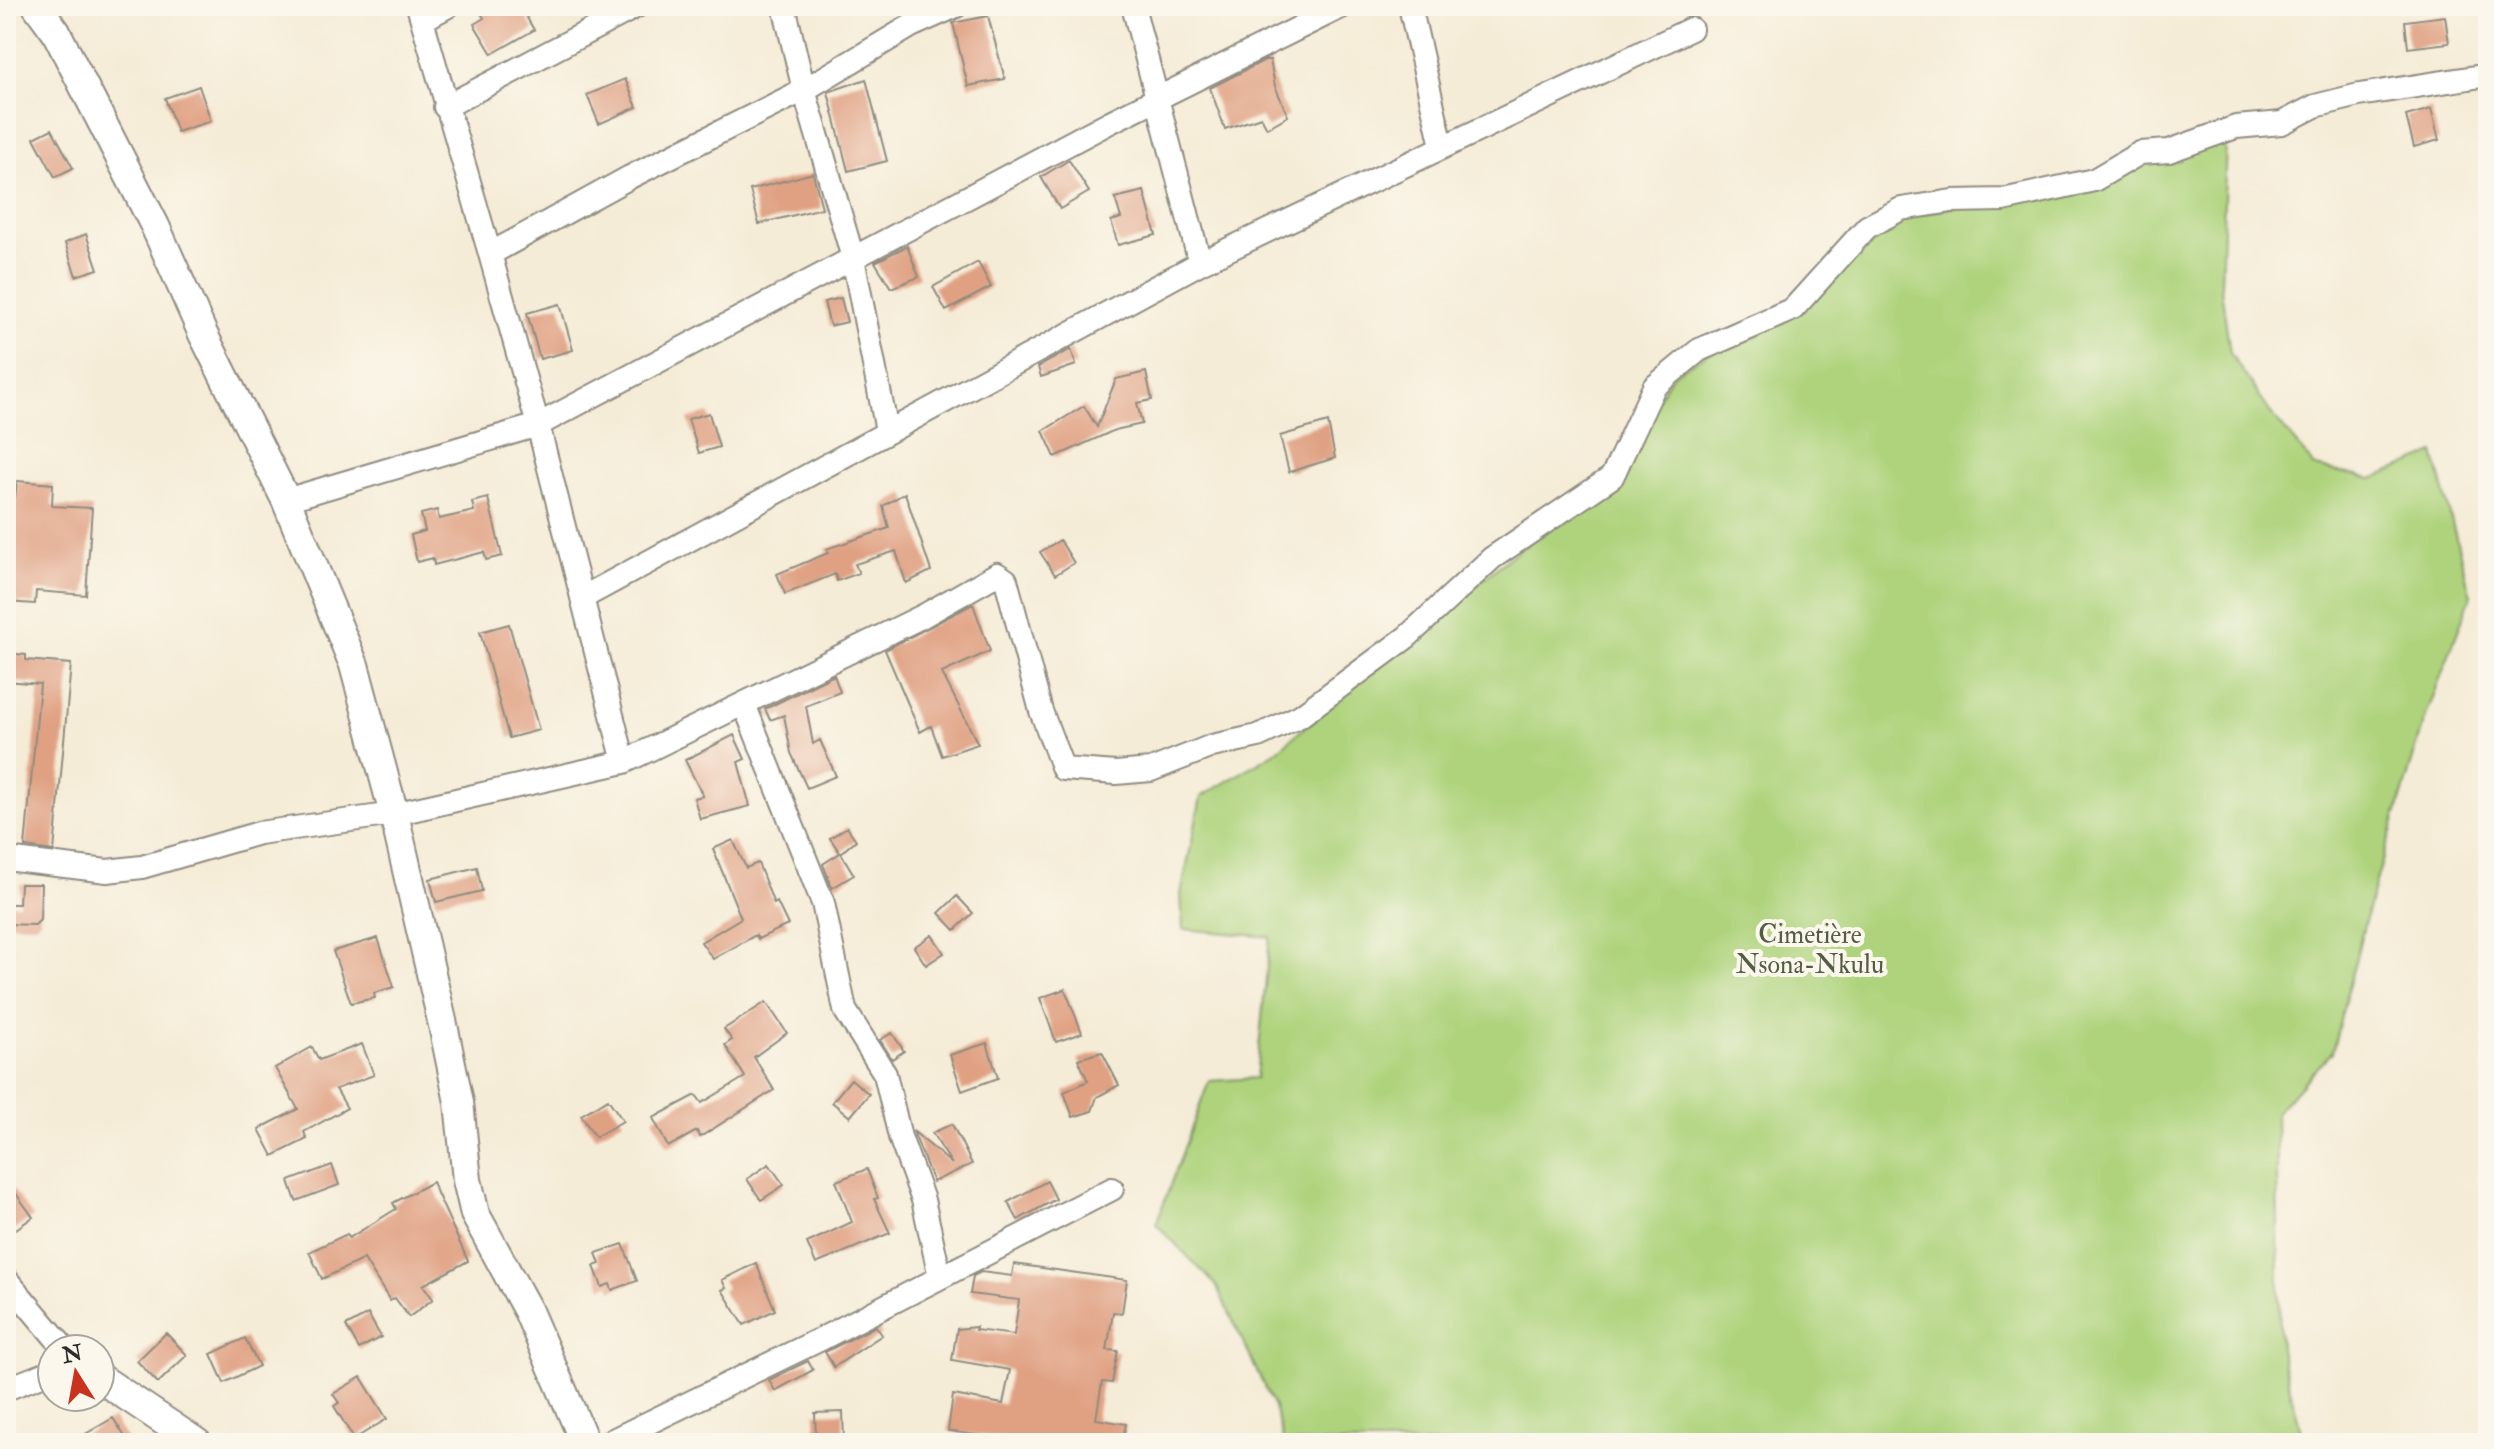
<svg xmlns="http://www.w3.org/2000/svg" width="2494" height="1449" viewBox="0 0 2494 1449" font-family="'IM FELL Double Pica',serif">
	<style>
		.green { fill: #aed37c; stroke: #6c7f54; stroke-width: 2 }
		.building { fill: #e0a183 }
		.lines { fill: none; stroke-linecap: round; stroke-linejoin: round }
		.minor-casing { stroke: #908c81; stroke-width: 26 }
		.tertiary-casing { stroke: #908c81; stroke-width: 32 }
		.minor { stroke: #fff; stroke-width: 22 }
		.tertiary { stroke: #fff; stroke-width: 28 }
		.labels { text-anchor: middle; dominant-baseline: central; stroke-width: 8; stroke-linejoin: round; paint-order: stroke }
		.park-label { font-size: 26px; fill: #525d43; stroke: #fbf7ec }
	</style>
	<rect width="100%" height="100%" fill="#fbf7ec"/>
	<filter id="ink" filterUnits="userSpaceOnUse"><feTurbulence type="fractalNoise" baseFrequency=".0125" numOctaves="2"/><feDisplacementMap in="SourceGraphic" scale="16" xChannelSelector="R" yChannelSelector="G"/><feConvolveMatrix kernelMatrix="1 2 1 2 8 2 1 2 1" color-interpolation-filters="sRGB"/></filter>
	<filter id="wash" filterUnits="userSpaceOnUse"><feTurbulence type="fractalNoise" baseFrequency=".006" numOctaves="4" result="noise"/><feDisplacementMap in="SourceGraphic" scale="32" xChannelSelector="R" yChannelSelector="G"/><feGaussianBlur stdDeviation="1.8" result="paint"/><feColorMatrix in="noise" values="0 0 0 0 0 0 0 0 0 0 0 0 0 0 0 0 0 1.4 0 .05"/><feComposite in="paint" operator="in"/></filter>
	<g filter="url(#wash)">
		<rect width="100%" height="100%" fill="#f5ecd7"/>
		<path class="green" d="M2226,141L2221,288L2230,353L2270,412L2315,467L2372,479L2434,453L2471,596L2426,716L2371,898L2332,1052L2276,1112L2280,1349L2304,1443H1284L1274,1407L1216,1285L1156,1224L1209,1081L1256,1078L1270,937L1183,929L1181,894L1201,797L1274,753L1518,550L1619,481L1652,408L1673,374L1710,352L1757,336L1881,224Z"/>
		<g id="blocks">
			<path class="building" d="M476,6H520L534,30L492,54L474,24L484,18Z
				M988,16L1005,79L968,86L953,23Z
				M2445,16L2449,43L2408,48L2405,21Z
				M1265,60H1270L1275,86L1288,116L1267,128L1261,117L1225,129L1210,88Z
				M625,79L637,107L599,124L587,95Z
				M866,79L887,161L848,171L828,92Z
				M199,86L211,121L177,132L165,98Z
				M2431,109L2439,140L2414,147L2406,116Z
				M52,129L73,168L55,177L34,138Z
				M1069,160L1089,192L1060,209L1041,177Z
				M813,173L822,208L759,224L750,190Z
				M1144,191L1156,235L1118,245L1111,221L1121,218L1115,198Z
				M86,234L98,269L76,276L65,243Z
				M907,246L919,277L891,288L875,262Z
				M978,262L991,287L946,311L933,287Z
				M841,298L847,322L830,326L824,302Z
				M560,304L573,350L540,359L527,313Z
				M1071,349L1076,365L1041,377L1038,367Z
				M1146,372L1152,400L1137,403L1142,424L1115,430L1055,457L1043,431L1084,406L1097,427L1116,379Z
				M709,413L719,447L699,453L688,419Z
				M1328,422L1335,458L1289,472L1280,436Z
				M17,481L53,484L52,506L92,508L86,595L36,591L35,604L6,602V497H15Z
				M905,493L931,571L906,583L896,551L855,564L859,573L837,581L835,574L785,594L777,574L828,553L826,549L889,528L883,506Z
				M488,498L502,556L486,560L484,552L434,565L433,558L417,562L411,535L425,531L421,514L437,510L439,519L474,511L472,502Z
				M1060,540L1074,563L1055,575L1040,552Z
				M973,604L990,651L942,673L978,744L942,756L931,726L920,732L885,650Z
				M509,624L539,730L509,738L480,632Z
				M6,653L26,655V660L71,664L54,851L25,847L40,684L6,681Z
				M834,675L840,692L806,706L813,744L820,740L836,776L807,788L791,753L784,715L770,720L765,709Z
				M734,735L745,759L738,762L750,806L700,819L694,798L703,796L685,760Z
				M847,827L856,840L841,853L854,875L832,888L823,864L840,853L830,838Z
				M733,840L746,868L758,863L774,904L777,902L788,925L758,939L756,935L713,959L701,942L741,918L713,849Z
				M477,867L482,891L436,902L430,879Z
				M20,884H41L40,920L35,925L6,924V904H19Z
				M957,896L973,913L955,930L939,913Z
				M932,935L944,953L926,965L914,947Z
				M378,938L394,987L374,993L375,998L351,1003L333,951Z
				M1065,989L1082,1033L1056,1042L1040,998Z
				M766,1002L787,1033L754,1057L774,1090L700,1137L697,1131L668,1147L653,1118L696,1095L702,1103L745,1077L725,1045L732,1040L724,1029Z
				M892,1033L904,1051L892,1059L880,1040Z
				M987,1043L998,1078L962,1091L950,1055Z
				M362,1044L374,1075L336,1089L347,1108L304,1132L307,1139L273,1156L259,1129L298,1109L275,1068L312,1047L319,1060Z
				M1102,1052L1119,1085L1097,1097L1092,1111L1073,1117L1064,1092L1088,1081L1078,1059Z
				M851,1079L869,1094L850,1117L832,1102Z
				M608,1099L623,1121L595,1137L581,1115Z
				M952,1124L972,1164L933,1182L913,1131L952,1164L932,1133Z
				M769,1164L784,1185L761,1200L747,1179Z
				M332,1165L339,1185L296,1201L289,1181Z
				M867,1169L878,1198L874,1199L890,1233L816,1264L807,1243L852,1222L836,1181Z
				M6,1180L33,1217L6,1236Z
				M1047,1181L1056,1199L1018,1220L1008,1202Z
				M432,1182L468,1261L423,1285L433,1299L409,1317L395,1298L390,1301L364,1259L322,1279L309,1252L347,1234L349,1238L396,1209L393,1203Z
				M623,1244L637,1281L612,1290L610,1284L602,1287L594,1266L600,1264L596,1253Z
				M756,1263L775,1310L744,1325L722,1290L726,1288L722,1280Z
				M1014,1264L1127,1280L1122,1313L1113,1312L1107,1350L1118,1351L1112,1383L1102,1382L1096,1419L1126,1424L1122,1443H1033L948,1431L953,1395L1003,1404L1010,1370L952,1360L957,1329L976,1327L975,1330L1014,1335L1019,1300L970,1294L973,1276L981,1272L1012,1276Z
				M368,1314L381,1337L359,1349L346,1326Z
				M876,1326L882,1335L834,1367L825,1352Z
				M166,1333L187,1355L158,1383L137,1361Z
				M245,1338L259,1366L224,1383L211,1354Z
				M808,1361L813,1370L775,1391L769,1380Z
				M361,1377L387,1419L354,1439L334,1406L339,1403L333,1394Z
				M843,1412L844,1443H816L815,1413Z
				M113,1418L129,1443H70Z"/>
		</g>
	</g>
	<g filter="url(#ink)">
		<use href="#blocks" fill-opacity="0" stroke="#908c81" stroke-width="2"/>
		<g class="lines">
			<defs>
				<path id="minor" d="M418,6L490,254
					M784,6L804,90L853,258L887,431
					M1133,6L1200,263
					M1410,6L1442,146
					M424,19L448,6
					M445,107L637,6
					M286,500L538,425L490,254L630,177L804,90L911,26L956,6
					M582,598L1200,263L1691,29
					M744,704L823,903L845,1010L885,1074L900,1137L923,1200L940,1277
					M624,762L538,425L1110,122L1343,6
					M6,859L107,871L142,867L259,833L394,814L624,762L923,616L997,574L1006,580L1041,711L1063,769L1116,773L1151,770L1212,746L1258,736L1300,716L1407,637L1492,558L1612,477L1654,387L1699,350L1793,309L1867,227L1901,209L1952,201L2003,200L2094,180L2140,153L2169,151L2236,127L2282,123L2315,106L2359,95L2488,75
					M6,1279L65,1349
					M6,1389L52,1371
					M607,1443L823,1338L1112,1189"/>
				<path id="tertiary" d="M37,6L56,32L155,226L203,334L286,500L354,665L394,814L443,1025L459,1102L467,1180L475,1214L528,1311L585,1443
					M100,1378L197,1443"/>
			</defs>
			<use href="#minor" class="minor-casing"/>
			<use href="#tertiary" class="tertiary-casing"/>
			<use href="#minor" class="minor"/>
			<use href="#tertiary" class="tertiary"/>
		</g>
	</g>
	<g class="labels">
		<g class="park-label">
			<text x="1810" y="935">Cimetière<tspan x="1810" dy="30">Nsona-Nkulu</tspan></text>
		</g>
	</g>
	<rect width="2494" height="1449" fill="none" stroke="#fbf7ec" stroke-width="32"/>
	<g transform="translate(76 1373) rotate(349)"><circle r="38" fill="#fbf7ec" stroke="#a8a59f" stroke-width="2"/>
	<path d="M0-6L14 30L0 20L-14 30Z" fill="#c8321e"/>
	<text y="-12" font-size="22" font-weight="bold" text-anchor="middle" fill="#2b2b2b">N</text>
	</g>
</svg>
